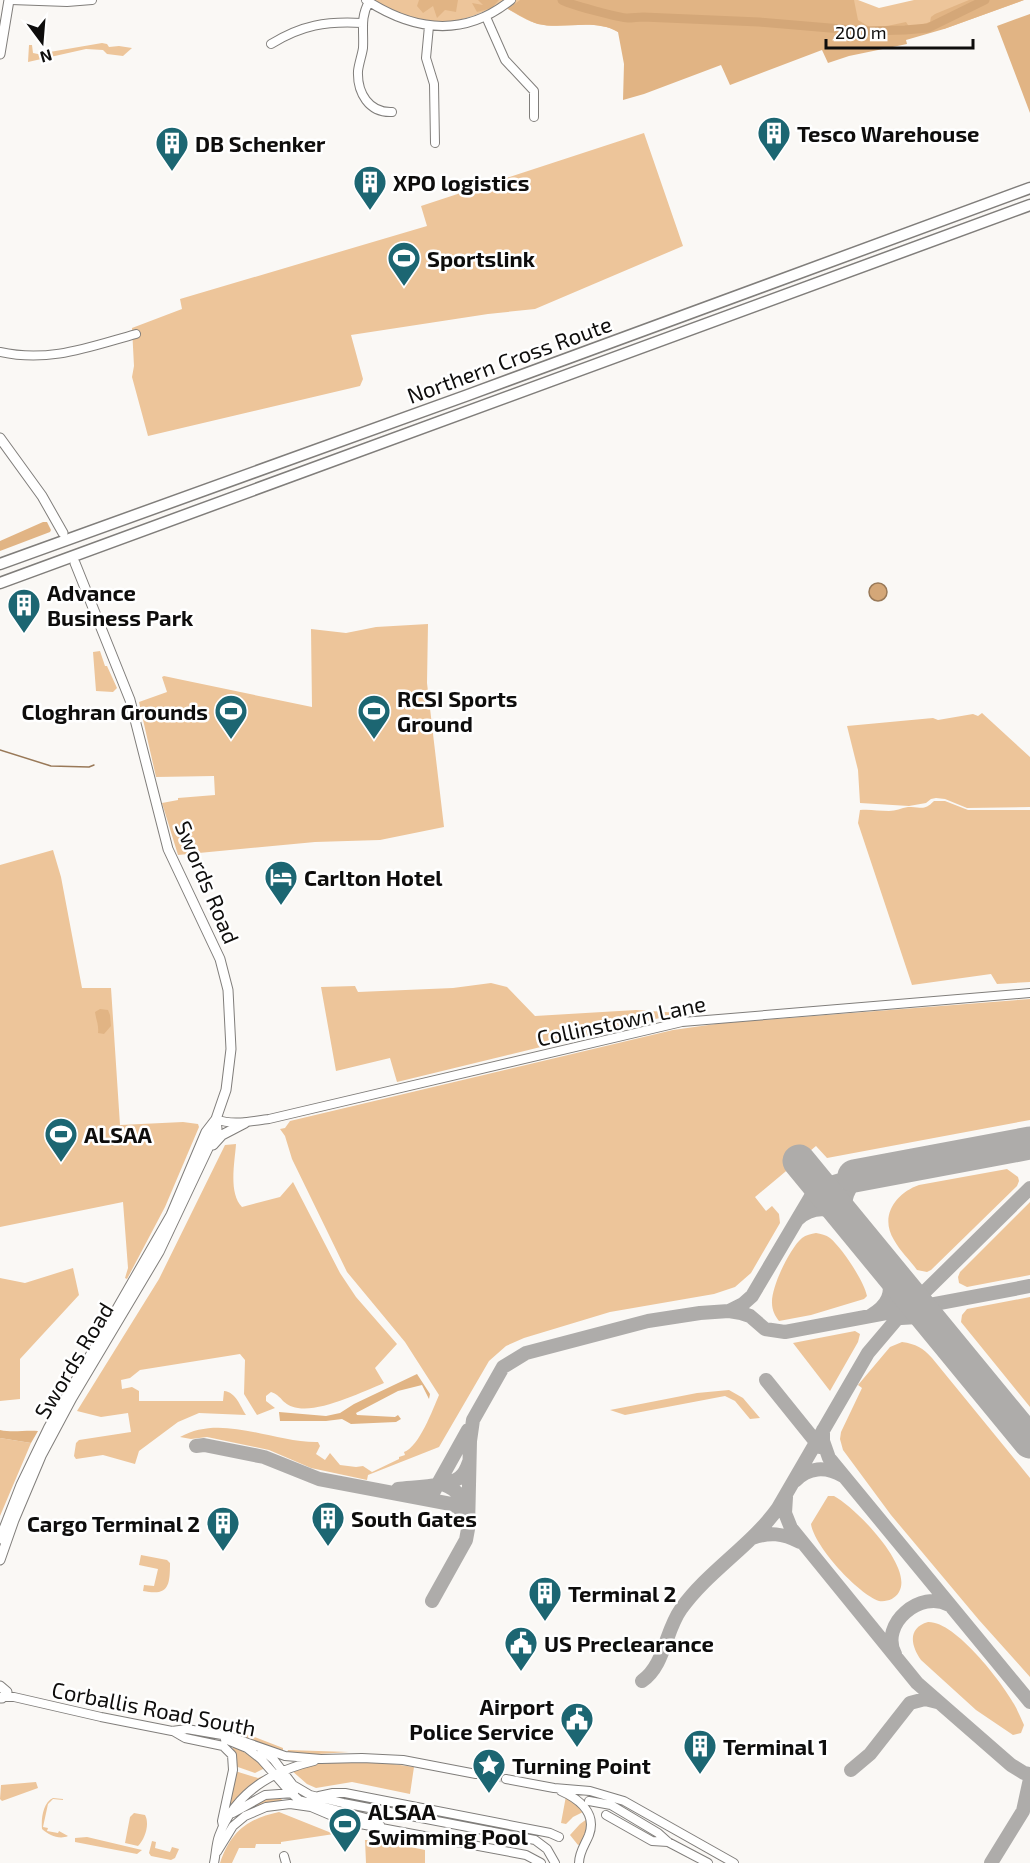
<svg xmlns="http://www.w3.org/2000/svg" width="1030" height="1863" viewBox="0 0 1030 1863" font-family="'Exo 2',sans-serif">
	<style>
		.green { fill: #edc59a }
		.forest { fill: #e1b484 }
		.water { fill: #d4a778; stroke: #997958; stroke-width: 1.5 }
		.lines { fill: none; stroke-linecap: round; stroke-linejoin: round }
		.stream { stroke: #997958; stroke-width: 1.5 }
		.river { stroke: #d4a778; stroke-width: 9 }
		.taxiway { stroke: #aeacaa; stroke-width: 14 }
		.runway { stroke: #aeacaa; stroke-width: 33 }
		.minor-tunnel { stroke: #d7d5d2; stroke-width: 8; stroke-dasharray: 8 4; stroke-linecap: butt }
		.minor-casing { stroke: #807e7b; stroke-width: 10 }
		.major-casing { stroke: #807e7b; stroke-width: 11 }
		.highway-casing { stroke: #807e7b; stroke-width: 13 }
		.minor { stroke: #fff; stroke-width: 8 }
		.major { stroke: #fff; stroke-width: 9 }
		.highway { stroke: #fff; stroke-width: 10 }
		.labels { text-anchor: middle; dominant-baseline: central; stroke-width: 5; stroke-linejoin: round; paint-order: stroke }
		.poi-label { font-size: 22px; font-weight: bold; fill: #0e0d0c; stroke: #fff; text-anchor: start }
		.street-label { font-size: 22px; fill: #0e0d0c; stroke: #fff }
	</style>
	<rect width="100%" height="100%" fill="#faf8f5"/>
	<path class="green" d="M371,0H858L879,8L914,0H1024L944,29L618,32C594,18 564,30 538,24C526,21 511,11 500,4C449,30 421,28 371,0Z
		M102,43L107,44L109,47L119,46L132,48L123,56L107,54L103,50L86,49L28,62L29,45H32L33,53L38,54Z
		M644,133L683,246L535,309L488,314L351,335L363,379L360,386L148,436L132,377L134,366L132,328L182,309L180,299L427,226L421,206Z
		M428,624L427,683L444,827L380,840L315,842L178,855L162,803L178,800V798L215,795L214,776L156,777L139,702L167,692L162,677L164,676L178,679L312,707L311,629L346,633L376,627Z
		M100,651L105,666H107L117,688L113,692L96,691L93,652Z
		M982,713L1030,757V807L967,808L945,799L936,798L931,799L926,803L909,806L860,803L858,770L847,726L933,718L938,720L973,714L978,716Z
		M934,801H945L968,810H1030V982L997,984L991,974L912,985L858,823L860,810C870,809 878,811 889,811C896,811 901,808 908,807C921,806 923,812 934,801Z
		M53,850L61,877L82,988H111L120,1125L183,1122L198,1124L199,1127L165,1207L127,1279L125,1278L128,1268L123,1202L0,1227V865Z
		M491,983L507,987L535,1016L636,1010L680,1013L397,1082L390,1058L336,1071L321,987L355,986L358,992L453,988Z
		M1030,999V1120L827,1158L816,1146L755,1197L766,1211L772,1206L779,1214L780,1223L751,1273L735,1287L714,1294L610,1312L524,1338L506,1346L489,1361L439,1447L368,1475L367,1480L311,1468L269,1450L207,1437L191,1439L180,1437C222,1413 273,1443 318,1442L320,1446L316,1454L325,1460L330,1453L340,1465L356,1467L363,1466L372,1472L399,1459V1457L405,1455L404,1452C419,1447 433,1409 439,1395L405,1342L347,1272L292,1159L285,1136L280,1129L285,1128L290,1121L673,1030L723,1023Z
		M236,1144C235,1161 228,1193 242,1207L280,1197L293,1182L340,1273L356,1297L397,1344L375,1368L384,1383C362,1392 321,1412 298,1408C282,1406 282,1395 271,1392L266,1396V1401L275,1408L257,1415L244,1394L245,1360L240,1354L140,1370L130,1378L121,1380L122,1389L132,1387L139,1391V1401H223L224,1391C236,1392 240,1406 246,1415L199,1413L178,1422L139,1451L135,1464L103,1455L76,1459L74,1456L76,1443L79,1440L131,1432L128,1413L101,1417L77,1411L159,1279L225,1145Z
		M1007,1169L1018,1177L1019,1181L1017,1186L931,1270L927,1272L917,1270C910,1260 900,1251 894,1240C879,1216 896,1193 919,1185Z
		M1030,1202V1275L967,1287L959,1283L958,1277L960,1272Z
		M816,1233C821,1234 826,1235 830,1238C842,1248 864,1281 867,1296L864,1299L811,1315L779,1321C775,1316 772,1310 772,1303C771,1287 790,1248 802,1238C806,1235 811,1234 816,1233Z
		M73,1268L79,1295L20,1359V1399L0,1401V1278L25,1283Z
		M1030,1297V1407L961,1322L962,1315L967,1309Z
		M855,1331L860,1334L858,1342L830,1391L793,1343Z
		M902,1342C916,1344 923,1348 932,1358L1030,1478V1677L979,1620L891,1515L843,1450L840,1439L841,1432L862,1388L858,1385L890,1347Z
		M729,1390L743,1398L760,1418L750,1419L735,1401L725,1396L625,1415L610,1410L697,1393Z
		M0,1438L31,1443L0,1516Z
		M828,1496H834C855,1507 914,1567 899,1592C895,1599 887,1602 879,1601C858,1594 814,1546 811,1524Z
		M141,1555L167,1560L170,1563C170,1587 168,1596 143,1591L144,1585L154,1586L158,1569L139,1565Z
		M928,1622C955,1621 1001,1681 1014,1704C1018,1711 1021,1718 1024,1725L1021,1733L1013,1735L976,1710L921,1660C911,1646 907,1628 928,1622Z
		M221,1727L252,1736L283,1748V1753L232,1734Z
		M234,1746L252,1757L265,1768L255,1773L235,1766L234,1752L232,1749Z
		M288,1750L349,1752L303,1755L287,1753Z
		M346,1762L386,1763L414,1767L410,1794L352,1782L316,1788L307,1784L291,1770L315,1764Z
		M235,1771L258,1778L263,1776L264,1777L227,1810Z
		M36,1782L38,1788L2,1801L0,1799L1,1785Z
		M279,1796L282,1800L287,1801C266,1804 248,1808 232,1823C243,1807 260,1799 279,1796Z
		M566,1796L580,1807L583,1812L573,1817L566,1824L561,1823Z
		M53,1798L63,1799V1800L53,1799L48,1804L43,1827L48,1828L47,1831L58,1833L59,1831L68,1836C59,1840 49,1835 42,1829C41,1819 43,1802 53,1798Z
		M279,1812L334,1834L281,1842V1844H256L255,1848H239L232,1863H220C231,1831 247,1819 279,1812Z
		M134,1813L145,1815C150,1824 145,1839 138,1846L125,1843L130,1817Z
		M587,1819L586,1829L587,1830L581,1844L578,1845L570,1835L580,1824Z
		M87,1837L142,1850L137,1854L75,1842V1838Z
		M365,1840H377L425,1850V1863H366Z
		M152,1841L156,1842L155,1848L170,1852L172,1847L179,1849L175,1858L171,1860L151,1856L149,1853Z"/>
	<path class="forest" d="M419,0H458L456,12L445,10L437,18L433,6L423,13L417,6Z
		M478,0H499L492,8L477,12L472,3L483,5Z
		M520,0H854L858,20L873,29L906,22L910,28L930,22L931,17L935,14L969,0H1024L944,29L906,40L907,44L849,56L828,63L822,50L730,85L721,65L644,94L623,100L624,64L618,32C594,18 563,30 538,24C528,21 518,14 508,9Z
		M1030,14V113L997,26Z
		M43,522H47L51,530L50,532L0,551V541Z
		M100,1009L108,1010L110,1015L111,1026L104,1034L98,1033C99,1025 96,1020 95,1012Z
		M417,1374L430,1394L429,1399L422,1385L398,1391L356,1413L357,1415L395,1417L398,1415L401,1419L396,1422L351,1424L342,1419L326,1421H280L279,1412L326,1416L340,1413L354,1404Z
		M0,1430C13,1433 24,1430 38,1431L31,1443L0,1438Z"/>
	<path class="water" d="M869 592a9 9 0 1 1 18 0a9 9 0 1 1-18 0Z"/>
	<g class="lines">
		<path class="stream" d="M0,750L51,766L89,767L94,765"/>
		<path class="river" d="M562,0C567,4 620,18 628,18C633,18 638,17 643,17L759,22L865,31L905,30L928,28L985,0"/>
		<path class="taxiway" d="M798,1219C807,1211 819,1207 832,1211C845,1216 854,1229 862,1239C882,1262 909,1294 870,1316
			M850,1223C839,1202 848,1184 867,1173
			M893,1277C901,1291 900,1305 894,1319
			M729,1311L743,1304L752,1296L810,1198L827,1184L854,1176
			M901,1318L918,1317L938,1330
			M766,1380L820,1447
			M823,1430V1441L829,1458L1030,1702
			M196,1446L204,1445L264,1457L319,1479L451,1504L458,1507L463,1513
			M795,1481C808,1467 826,1466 843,1476
			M438,1483C453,1486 464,1497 468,1510
			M398,1489C414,1487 446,1487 459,1478C465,1474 467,1468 469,1462
			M420,1497L429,1495L434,1491L468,1430
			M786,1497L785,1513L791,1528L917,1683L1011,1765L1024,1773L1030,1774
			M752,1538C770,1532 782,1533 800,1542
			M432,1601L466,1540L468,1529L470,1441L473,1420L503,1367L526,1353L648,1321L700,1313L729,1311L741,1313L750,1316L765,1329L785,1332L1030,1286
			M895,1654C879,1624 921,1589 949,1605
			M642,1681C665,1665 665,1631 681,1609C708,1571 751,1546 778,1508L868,1353L896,1320L1030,1188
			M851,1770L870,1754L910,1703L925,1699L937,1702
			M991,1863L1023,1811L1030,1779"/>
		<path class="runway" d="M799,1161L1030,1442
			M854,1176L1030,1143"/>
		<path class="minor-tunnel" d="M476,1774L506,1779"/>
		<defs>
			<path id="minor" d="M11,0L67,2L92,0
				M366,0C414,31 464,38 511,0
				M369,2C360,17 364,31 363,48C362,55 359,63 358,71C357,93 369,113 392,112
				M486,17L505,60L534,91V117
				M429,26L426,58L434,84L435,143
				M271,44C302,25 326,21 362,23
				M0,352C49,363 89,347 136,334
				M216,1119C233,1126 251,1121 269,1119L682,1022L1030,993
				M0,1697H14L101,1717L172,1731L187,1729L228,1736L285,1756L321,1759L362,1758L403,1760L476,1774
				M173,1731L185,1738L223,1746L232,1755L233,1770L222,1821L223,1826
				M225,1739L247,1748L261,1759L290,1792L299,1800L366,1818L380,1825
				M261,1749L274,1760L293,1785L310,1795L343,1803L535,1840L547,1849L555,1863
				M506,1779L554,1788L590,1791L624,1801L734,1863
				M561,1791C579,1799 597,1813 589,1835C585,1845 579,1852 579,1863
				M319,1796L333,1793H345L550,1833L559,1837
				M589,1801L611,1805L658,1833L668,1842L708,1863
				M233,1813L265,1795L294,1793
				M606,1815L652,1841L668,1842
				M217,1852L233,1826L245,1816L266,1807L290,1804L311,1807L344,1821L526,1855L541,1863
				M284,1856L286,1863
				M214,1863C216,1854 216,1844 219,1836C235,1792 272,1771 314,1761"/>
			<path id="major" d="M0,54L9,0
				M0,438L42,496L63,533
				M213,1145L222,1135L245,1123
				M0,1539L21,1485L49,1427L171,1215L206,1132L216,1119L226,1090L231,1049L228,990L220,959L168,849L130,700L75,563
				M0,1560L14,1520L41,1456L72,1398L159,1252L211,1142L217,1129L216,1119
				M0,1686L7,1692
				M0,1698H2"/>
			<path id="highway" d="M0,564L468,395L1030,188
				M0,583L1030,205"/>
		</defs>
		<use href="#minor" class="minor-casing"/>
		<use href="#major" class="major-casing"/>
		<use href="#highway" class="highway-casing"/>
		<use href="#minor" class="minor"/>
		<use href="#major" class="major"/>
		<use href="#highway" class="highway"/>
	</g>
	<defs>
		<symbol id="building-pin" viewBox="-11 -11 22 30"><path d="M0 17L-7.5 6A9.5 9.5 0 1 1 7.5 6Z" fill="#1c6672" stroke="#fff"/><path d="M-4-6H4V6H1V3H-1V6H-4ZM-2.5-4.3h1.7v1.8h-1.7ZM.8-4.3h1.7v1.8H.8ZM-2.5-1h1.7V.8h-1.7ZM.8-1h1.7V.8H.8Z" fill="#fff"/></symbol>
		<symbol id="stadium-pin" viewBox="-11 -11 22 30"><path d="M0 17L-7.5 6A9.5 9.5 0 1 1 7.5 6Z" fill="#1c6672" stroke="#fff"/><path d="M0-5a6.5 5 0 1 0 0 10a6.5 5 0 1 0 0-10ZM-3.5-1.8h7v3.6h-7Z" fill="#fff"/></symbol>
		<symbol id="hotel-pin" viewBox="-11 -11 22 30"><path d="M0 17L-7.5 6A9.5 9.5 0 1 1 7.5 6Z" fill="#1c6672" stroke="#fff"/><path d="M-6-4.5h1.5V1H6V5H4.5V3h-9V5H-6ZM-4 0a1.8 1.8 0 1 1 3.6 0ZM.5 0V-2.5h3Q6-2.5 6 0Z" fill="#fff"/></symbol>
		<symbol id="civic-pin" viewBox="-11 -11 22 30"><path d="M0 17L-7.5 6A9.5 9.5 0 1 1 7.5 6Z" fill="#1c6672" stroke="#fff"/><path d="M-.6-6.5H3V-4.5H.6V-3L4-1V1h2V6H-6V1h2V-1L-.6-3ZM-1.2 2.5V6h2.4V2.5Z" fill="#fff"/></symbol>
		<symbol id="sight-pin" viewBox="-11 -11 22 30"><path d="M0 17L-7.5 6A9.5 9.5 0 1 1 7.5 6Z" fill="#1c6672" stroke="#fff"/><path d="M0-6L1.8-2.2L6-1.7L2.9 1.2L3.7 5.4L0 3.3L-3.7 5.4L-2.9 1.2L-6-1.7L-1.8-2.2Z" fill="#fff"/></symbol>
	</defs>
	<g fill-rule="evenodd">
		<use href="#building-pin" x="755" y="114" width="38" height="52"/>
		<use href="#building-pin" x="153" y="124" width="38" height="52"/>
		<use href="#building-pin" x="351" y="163" width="38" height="52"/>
		<use href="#stadium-pin" x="385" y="239" width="38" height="52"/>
		<use href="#building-pin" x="5" y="586" width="38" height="52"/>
		<use href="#stadium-pin" x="212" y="692" width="38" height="52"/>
		<use href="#stadium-pin" x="355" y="692" width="38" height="52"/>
		<use href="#hotel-pin" x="262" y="858" width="38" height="52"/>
		<use href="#stadium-pin" x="42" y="1115" width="38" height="52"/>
		<use href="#building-pin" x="309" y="1499" width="38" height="52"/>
		<use href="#building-pin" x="204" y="1504" width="38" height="52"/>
		<use href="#building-pin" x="526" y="1574" width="38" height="52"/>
		<use href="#civic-pin" x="502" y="1624" width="38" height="52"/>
		<use href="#civic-pin" x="558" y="1700" width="38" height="52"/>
		<use href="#building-pin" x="681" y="1727" width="38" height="52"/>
		<use href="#sight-pin" x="470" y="1746" width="38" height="52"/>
		<use href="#stadium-pin" x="326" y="1805" width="38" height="52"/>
	</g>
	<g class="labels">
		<g class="poi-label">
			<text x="797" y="133">Tesco Warehouse</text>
			<text x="195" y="143">DB Schenker</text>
			<text x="393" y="182">XPO logistics</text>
			<text x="427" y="258">Sportslink</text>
			<text x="47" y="592">Advance<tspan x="47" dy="25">Business Park</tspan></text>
			<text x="397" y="698">RCSI Sports<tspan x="397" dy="25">Ground</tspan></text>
			<text x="208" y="711" text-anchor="end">Cloghran Grounds</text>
			<text x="304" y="877">Carlton Hotel</text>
			<text x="84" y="1134">ALSAA</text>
			<text x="351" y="1518">South Gates</text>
			<text x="200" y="1523" text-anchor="end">Cargo Terminal 2</text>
			<text x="568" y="1593">Terminal 2</text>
			<text x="544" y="1643">US Preclearance</text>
			<text x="554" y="1706" text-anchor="end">Airport<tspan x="554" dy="25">Police Service</tspan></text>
			<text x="723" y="1746">Terminal 1</text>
			<text x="512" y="1765">Turning Point</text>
			<text x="368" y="1811">ALSAA<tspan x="368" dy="25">Swimming Pool</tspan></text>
		</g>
		<g class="street-label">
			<text transform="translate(509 359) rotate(-20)">Northern Cross Route</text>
			<text transform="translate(208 882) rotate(67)">Swords Road</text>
			<text transform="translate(621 1020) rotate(-12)">Collinstown Lane</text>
			<text transform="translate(73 1360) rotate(-59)">Swords Road</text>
			<text transform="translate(154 1708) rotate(11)">Corballis Road South</text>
		</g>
	</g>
	<g transform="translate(42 42) rotate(164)" stroke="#ffffff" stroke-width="4.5" paint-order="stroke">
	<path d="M0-4.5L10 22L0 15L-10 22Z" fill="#0e0d0c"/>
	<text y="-9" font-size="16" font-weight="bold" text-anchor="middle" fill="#0e0d0c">N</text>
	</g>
	<path d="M826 39v9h147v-9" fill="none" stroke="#0e0d0c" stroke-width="3"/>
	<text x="835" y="39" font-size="18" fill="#0e0d0c" stroke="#ffffff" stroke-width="4.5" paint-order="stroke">200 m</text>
</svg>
